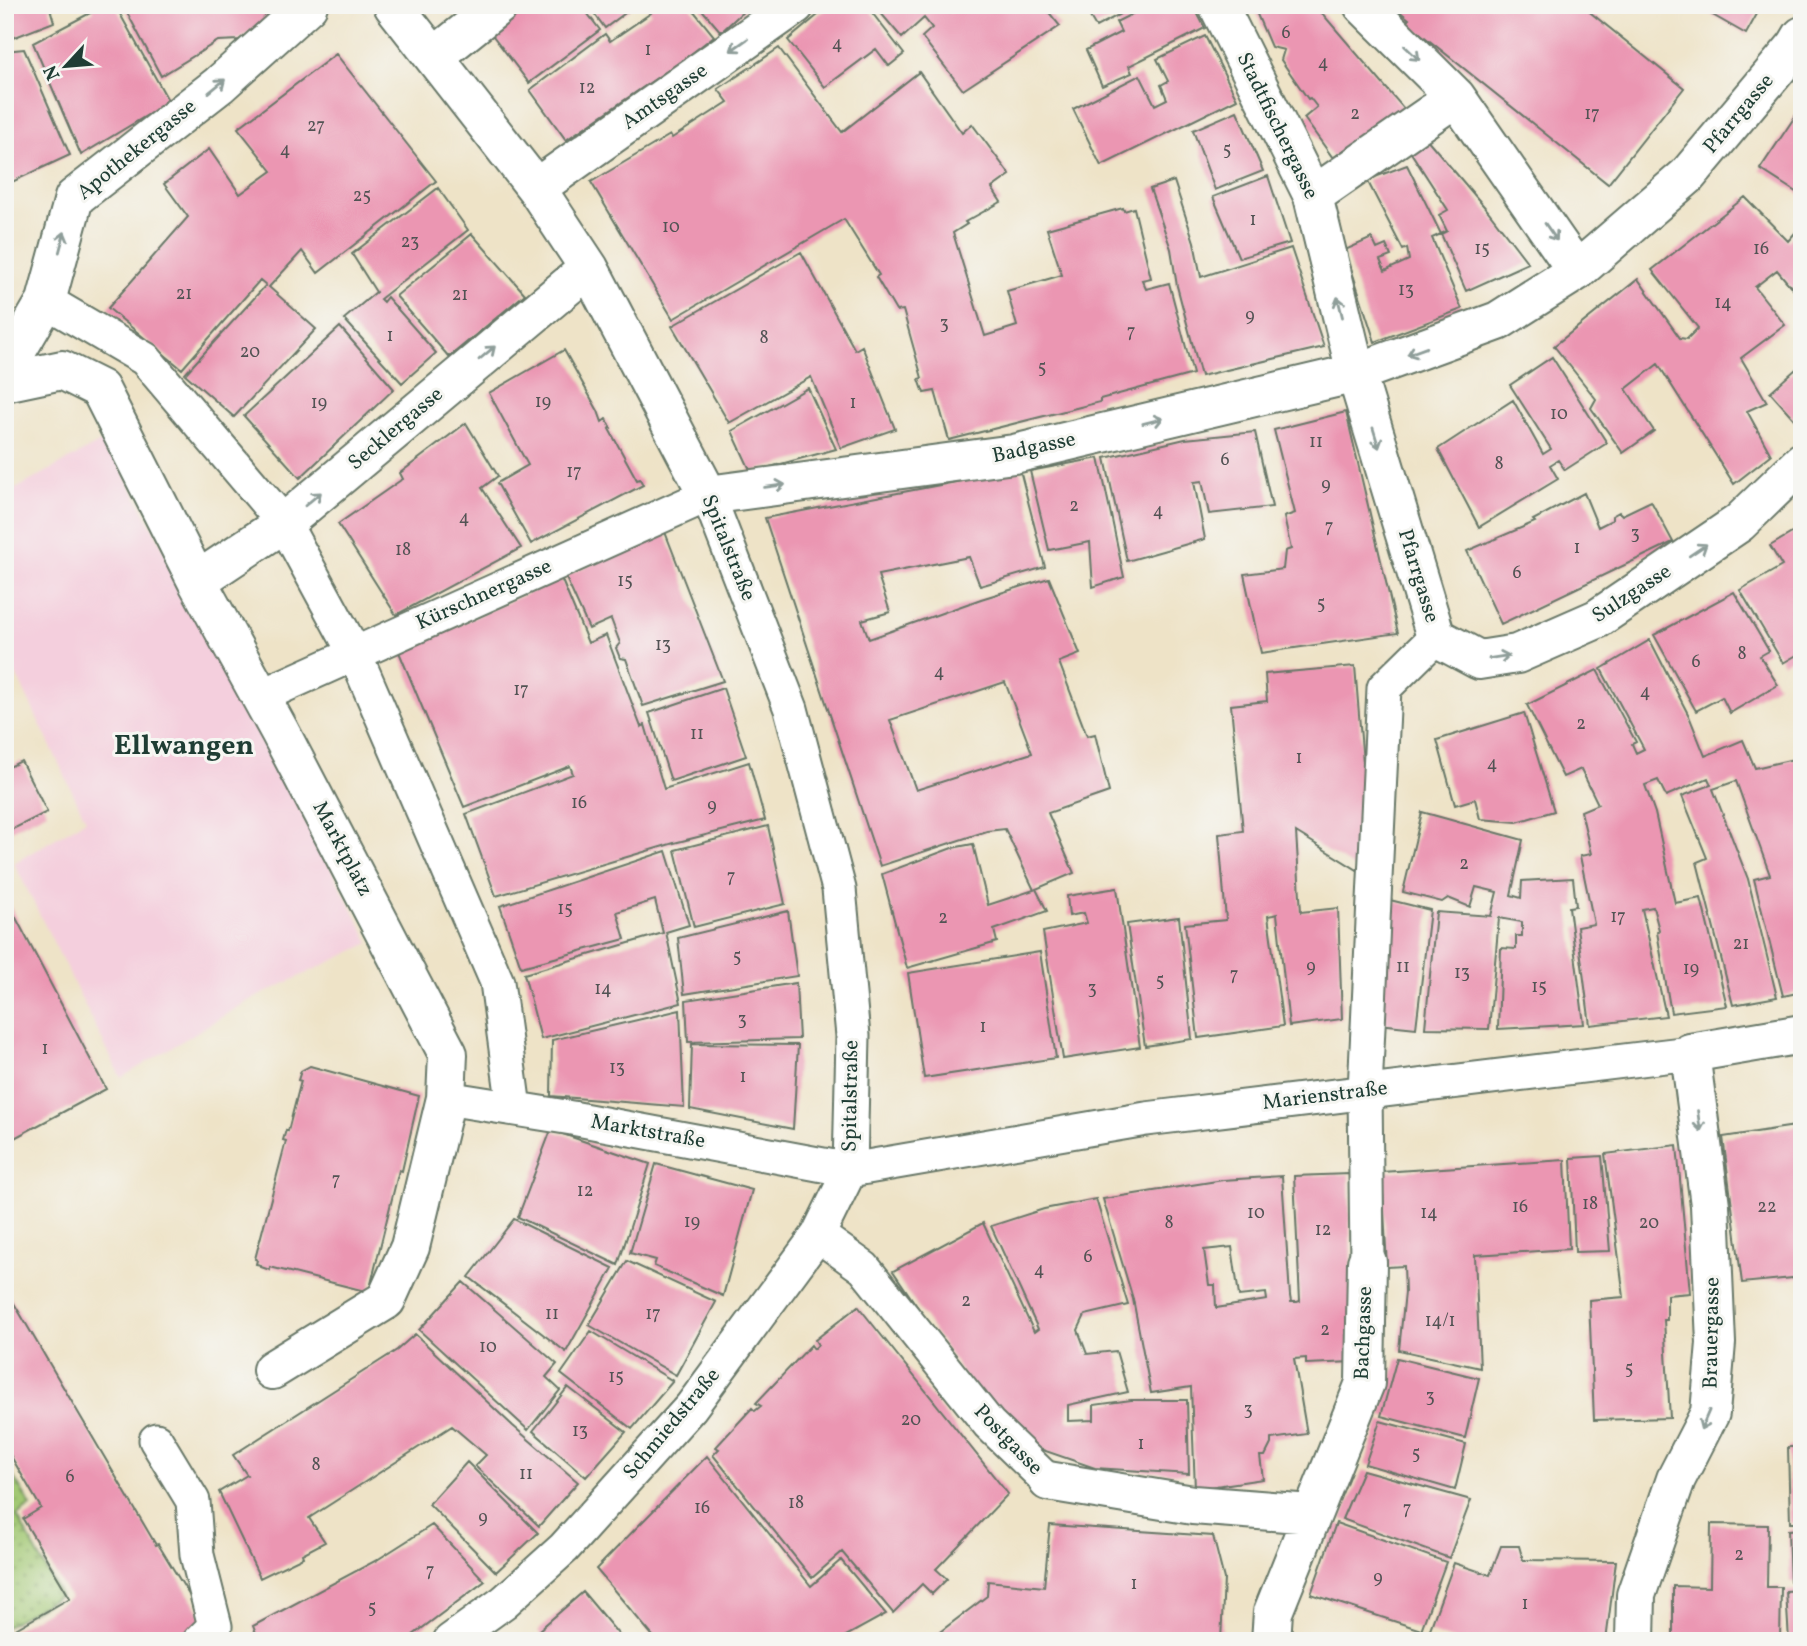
<svg xmlns="http://www.w3.org/2000/svg" width="1807" height="1646" viewBox="0 0 1807 1646" font-family="Vollkorn,serif">
	<style>
		.built { fill: #f4cfdd }
		.grass { fill: url(#grass-dots); stroke: #608254; stroke-width: 2 }
		.building { fill: #eb96b2; fill-rule: evenodd }
		.lines { fill: none; stroke-linecap: round; stroke-linejoin: round }
		.pedestrian-casing { stroke: #677767; stroke-width: 37 }
		.minor-casing { stroke: #677767; stroke-width: 42 }
		.pedestrian { stroke: #fff; stroke-width: 33 }
		.minor { stroke: #fff; stroke-width: 38 }
		.oneway { stroke: #8f9e9a }
		.labels { text-anchor: middle; dominant-baseline: central; stroke-width: 6; stroke-linejoin: round; paint-order: stroke }
		.number-label { font-size: 18px; fill: #525354 }
		.street-label { font-size: 21px; fill: #1f3d34; stroke: #f6f6f2 }
		.district-label { font-size: 28px; font-weight: bold; fill: #1f3d34; stroke: #f6f6f2 }
	</style>
	<defs>
		<pattern id="grass-dots" width="8" height="8" patternUnits="userSpaceOnUse" patternTransform="scale(1.75)"><rect width="8" height="8" fill="#a2c873"/><path d="M2 2h.1M6 6h.1" fill="none" stroke="#83a45f" stroke-width="1.8" stroke-linecap="round"/></pattern>
	</defs>
	<rect width="100%" height="100%" fill="#f6f6f2"/>
	<filter id="ink" filterUnits="userSpaceOnUse"><feTurbulence type="fractalNoise" baseFrequency=".0143" numOctaves="2"/><feDisplacementMap in="SourceGraphic" scale="14" xChannelSelector="R" yChannelSelector="G"/><feConvolveMatrix kernelMatrix="1 2 1 2 8 2 1 2 1" color-interpolation-filters="sRGB"/></filter>
	<filter id="wash" filterUnits="userSpaceOnUse"><feTurbulence type="fractalNoise" baseFrequency=".00686" numOctaves="4" result="noise"/><feDisplacementMap in="SourceGraphic" scale="28" xChannelSelector="R" yChannelSelector="G"/><feGaussianBlur stdDeviation="1.57" result="paint"/><feColorMatrix in="noise" values="0 0 0 0 0 0 0 0 0 0 0 0 0 0 0 0 0 1.4 0 .05"/><feComposite in="paint" operator="in"/></filter>
	<g filter="url(#wash)">
		<rect width="100%" height="100%" fill="#eee3c7"/>
		<path class="built" d="M106,439L370,943L248,1001L121,1078L14,863L86,820L5,651V495Z"/>
		<path class="grass" d="M5,1463L31,1506L17,1516L60,1595L5,1627Z"/>
		<g id="blocks">
			<path class="building" d="M5,5H49L54,22L5,41Z
				M91,5H115L169,102L81,155L33,43L94,11Z
				M123,5H289L239,40L218,41L161,76Z
				M526,5H581L600,30L529,83L490,32Z
				M588,5H636L605,28Z
				M650,5H689L714,36L686,58L566,140L530,90L605,34L610,41L651,13L647,7Z
				M698,5H745L747,8L721,32Z
				M830,5H866L904,54L889,66L876,49L825,87L788,40Z
				M874,5H944L950,13L958,5H1043L1060,26L963,90L922,37L932,28L924,18L902,38Z
				M1083,5H1137L1096,27Z
				M1150,5H1193L1205,28L1129,66L1132,73L1102,86L1086,50L1121,32L1116,22Z
				M1253,5H1315L1406,111L1351,154L1347,148L1333,158L1304,118L1317,107L1310,98L1308,99L1281,60L1284,50L1271,47Z
				M1392,5H1581L1684,88L1608,184L1406,22L1409,19Z
				M1695,5H1762L1746,34Z
				M1205,36L1237,99L1101,166L1073,109L1140,75L1155,105L1167,99L1161,85L1168,81L1157,59Z
				M779,48L842,132L919,72L962,133L972,124L1010,175L992,188L1001,202L965,222L967,224L953,233L985,336L1017,326L1007,291L1062,275L1047,229L1123,208L1124,211L1134,208L1151,278L1142,280L1146,289L1169,283L1193,374L1100,399V402L949,440L935,391L924,393L919,379L922,378L903,310L896,311L876,277L879,275L844,219L673,319L591,182L670,135L672,138L728,102L718,89Z
				M24,49L70,155L12,182L5,166V51Z
				M336,54L436,181L318,273L302,251L269,287L316,329L234,417L185,374L266,285L260,280L182,369L108,308L188,217L164,184L209,149L240,194L272,171L238,128Z
				M1802,106V196L1760,169Z
				M1237,111L1263,171L1215,190L1193,130Z
				M1426,138L1488,211L1528,263L1466,291L1441,234L1447,231L1439,215L1448,210L1408,148Z
				M1407,165L1441,234L1432,238L1462,309L1375,342L1345,250L1372,238L1377,249L1386,245L1391,256L1380,260L1385,271L1409,260L1407,248L1403,250L1367,180Z
				M1268,176L1290,243L1239,258L1213,197Z
				M1174,181L1194,242L1201,277L1291,248L1324,347L1201,376L1177,286L1171,249L1150,189Z
				M438,188L468,230L380,299L383,302L387,297L436,353L402,383L344,319L376,292L352,254Z
				M1745,197L1788,241L1802,225V300L1777,270L1755,287L1785,325L1741,358L1767,402L1747,411L1771,455L1734,484L1658,364L1626,389L1654,431L1623,453L1591,408L1596,399L1554,346L1638,279L1680,338L1687,339L1698,328L1652,270Z
				M472,234L525,294L449,357L396,296Z
				M801,252L855,350L862,346L895,429L841,448L811,377L729,423L672,326Z
				M340,327L394,389L300,478L244,416Z
				M564,350L598,411L602,422L606,419L611,428L609,429L637,480L640,479L643,485L531,544L497,483L528,465L489,393Z
				M1552,357L1607,443L1565,470L1558,460L1550,465L1558,479L1479,527L1438,449L1513,400L1543,454L1551,449L1510,385Z
				M1796,369L1802,375V428L1770,392Z
				M808,388L836,449L751,472L732,431Z
				M1346,412L1398,633L1261,653L1244,574L1283,569L1285,551L1291,549L1284,517L1295,513L1274,430Z
				M466,423L498,476L482,488L521,548L396,615L338,524L401,480L403,479L400,473Z
				M1255,432L1272,507L1209,514L1202,481L1194,482L1205,539L1127,561L1105,458L1185,439Z
				M1099,458L1124,577L1093,587L1090,542L1049,550L1030,471Z
				M1020,470L1045,567L980,586L969,557L878,575L890,612L862,620L869,639L981,599L1049,578L1080,654L1059,662L1087,736L1095,734L1109,792L1048,813L1074,873L1036,889L1047,911L994,930L997,942L907,968L882,874L952,848L973,844L988,905L1034,890L1005,829L987,831L880,866L765,518ZM1005,682L1032,753L916,790L890,720Z
				M1584,493L1598,527L1612,520V516L1619,512L1622,515L1651,501L1673,542L1501,624L1467,551L1535,522L1533,520Z
				M1802,527V640L1797,643L1802,652L1783,663L1740,590L1782,566L1770,546Z
				M665,532L723,681L643,706L626,659L620,658L616,648L620,643L611,619L589,629L565,576Z
				M561,578L588,643L606,635L641,727L645,725L664,789L749,762L765,820L674,843L496,896L466,814L573,774L570,766L464,807L399,652Z
				M1734,592L1769,651L1760,656L1778,685L1730,713L1722,697L1696,711L1654,635Z
				M1650,640L1689,716L1705,756L1743,740L1755,768L1802,757V866H1798L1802,881V992L1783,996L1754,879L1770,875L1736,781L1713,789L1748,879L1777,997L1733,1005L1697,862L1707,858L1682,796L1711,785L1708,778L1666,796L1658,780L1645,785L1655,813L1675,903L1701,898L1727,1006L1671,1013L1657,932L1659,930L1653,907L1642,909L1666,1016L1590,1025L1577,927L1594,924L1580,856L1591,854L1581,811L1598,804L1581,769L1563,777L1527,705L1597,670L1636,742L1632,744L1636,753L1644,749L1601,669Z
				M1355,666L1367,811L1359,871L1296,832L1301,912L1338,908L1342,1019L1289,1026L1277,914L1273,915L1268,916L1283,1026L1198,1038L1185,924L1226,920L1219,834L1243,831L1231,705L1267,701L1265,674Z
				M723,688L746,756L671,781L649,713Z
				M1524,713L1554,811L1517,822L1480,819L1475,799L1455,805L1437,740Z
				M21,761L47,812L5,833V769Z
				M1422,812L1523,840L1511,895L1521,898L1522,881L1573,878L1576,906L1569,907L1584,1024L1498,1029L1501,948L1516,949V936H1522V922L1499,918L1489,1029L1425,1028L1436,912L1491,916L1497,892L1476,887L1470,907L1448,898L1442,902L1403,892Z
				M768,826L785,904L694,927L675,850Z
				M666,851L689,925L666,932L681,1003L541,1039L524,974L663,933L655,900L617,912L625,939L521,967L500,906Z
				M1117,888L1140,1047L1063,1059L1043,932L1087,923L1084,913L1069,916L1067,896Z
				M5,897L106,1089L5,1143Z
				M1390,900L1430,910L1416,1028L1379,1024Z
				M788,911L797,976L684,994L678,938Z
				M1179,917L1192,1039L1145,1046L1127,924Z
				M1040,952L1056,1058L924,1078L908,973Z
				M796,983L799,1039L688,1042L686,1000Z
				M680,1010L684,1107L551,1096L552,1040Z
				M692,1044L798,1045L793,1129L690,1109Z
				M310,1066L419,1096L402,1171L399,1170L369,1292L270,1267V1270L261,1267V1265L256,1264L257,1260L255,1259L286,1141L283,1140L286,1130L288,1131L301,1081L298,1080L301,1071Z
				M1802,1125V1277L1742,1283L1723,1137Z
				M551,1130L650,1164L618,1265L518,1217Z
				M1677,1145L1690,1293L1667,1295V1320H1664L1670,1418L1594,1420L1589,1300L1624,1297L1605,1154Z
				M1602,1156L1610,1251L1575,1252L1571,1158Z
				M1565,1160L1569,1249L1475,1255L1480,1368L1399,1350L1405,1292L1404,1266L1387,1267L1382,1172Z
				M656,1164L752,1190L723,1296L654,1266L656,1260L630,1253Z
				M1349,1174L1353,1362L1306,1364V1358L1294,1359L1307,1434L1271,1439V1444L1265,1456H1260L1263,1479L1195,1489L1191,1387L1151,1393L1133,1299L1103,1199L1223,1180L1282,1176L1290,1296L1291,1302H1297L1300,1301L1294,1176ZM1232,1247L1239,1296L1266,1293L1267,1300L1216,1308L1215,1285H1209L1204,1250Z
				M1096,1199L1128,1305L1085,1315L1078,1330L1087,1354L1116,1351L1128,1392L1068,1405V1421L1094,1420V1405L1131,1400H1187L1189,1474L1095,1468L1028,1445L980,1399L893,1271L983,1223L1034,1332L1038,1329L991,1226L1044,1209Z
				M514,1219L613,1268L566,1352L469,1277Z
				M627,1261L716,1302L676,1375L589,1325Z
				M463,1282L557,1364L546,1377L560,1390L528,1430L419,1330Z
				M5,1288L156,1545L158,1544L205,1621L171,1641H5V1635L70,1598L23,1519L41,1508L5,1446Z
				M858,1306L1008,1494L936,1569L947,1579L932,1594L922,1584L893,1613L842,1552L812,1578L713,1455L719,1449L716,1447L752,1408L755,1411L761,1406L756,1403L811,1345L814,1349L818,1345L815,1340Z
				M591,1331L673,1381L632,1429L561,1374Z
				M415,1334L513,1426L578,1482L539,1526L475,1466L486,1455L452,1426L309,1518L325,1542L302,1554L303,1557L260,1578L219,1492L247,1475L233,1455L397,1350Z
				M1397,1358L1479,1378L1465,1438L1381,1416Z
				M568,1387L626,1432L586,1477L533,1431Z
				M1380,1421L1466,1444L1455,1490L1365,1464Z
				M1788,1447H1802V1523H1790Z
				M707,1456L811,1586L841,1560L886,1614L837,1641H657L596,1569Z
				M467,1462L538,1533L496,1572L429,1504Z
				M1363,1470L1471,1500L1449,1558L1342,1519Z
				M1336,1523L1446,1562L1421,1630L1311,1594Z
				M1711,1524L1768,1525L1767,1587H1781L1780,1641H1673V1586L1710,1587Z
				M432,1525L485,1581L405,1641H259L253,1626L377,1560Z
				M1050,1525L1213,1536L1224,1579L1221,1641H928L987,1596L988,1581L1044,1587Z
				M1802,1529V1582H1790L1788,1530Z
				M1501,1546H1519L1523,1560L1616,1561L1606,1641H1454L1429,1632L1454,1563L1490,1575Z
				M1802,1590V1639L1789,1641L1786,1591Z
				M583,1592L624,1641H546L538,1631Z"/>
		</g>
	</g>
	<g filter="url(#ink)">
		<use href="#blocks" fill-opacity="0" stroke="#677767" stroke-width="2"/>
		<g class="lines">
			<defs>
				<path id="pedestrian" d="M46,301L145,359L284,523L354,652L497,982L514,1108
					M261,696L708,495L791,709L839,889L853,1036L850,1170L818,1235L691,1407L564,1548L504,1602L450,1641
					M446,1098L572,1118L850,1170L1146,1119L1690,1053
					M818,1235L864,1268L989,1424L1048,1481
					M1367,1262L1365,1091L1384,688L1436,637
					M156,1440L193,1501L197,1555L215,1626L200,1641"/>
				<path id="minor" d="M393,5L536,188L589,268L708,495L1014,454L1356,373L1498,321L1577,271L1456,97L1363,5
					M1218,5L1313,196L1356,373L1436,637L1479,660L1517,654L1597,619L1739,523L1802,462
					M434,57L499,5
					M536,188L795,5
					M1313,196L1456,97
					M1577,271L1687,176L1796,46L1802,36
					M5,371L46,301L74,198L219,85L308,5
					M5,382L62,370L100,389L197,581L280,732L448,1054L446,1098L410,1247L386,1300L272,1370
					M197,581L284,523L589,268
					M1048,1481L1193,1505L1312,1514
					M1271,1641L1273,1612L1365,1383L1367,1262
					M1635,1641L1636,1595L1676,1479L1710,1413L1716,1343L1710,1205L1690,1053L1802,1034"/>
			</defs>
			<use href="#pedestrian" class="pedestrian-casing"/>
			<use href="#minor" class="minor-casing"/>
			<use href="#pedestrian" class="pedestrian"/>
			<use href="#minor" class="minor"/>
		</g>
		<defs><path id="oneway-shaft" d="M-6 0H5M1.5-3L5.5 0L1.5 3" fill="none" stroke-width="1.6" stroke-linecap="round" stroke-linejoin="round" transform="scale(1.75)"/></defs>
		<g class="oneway">
			<use href="#oneway-shaft" transform="translate(739 45) rotate(145)"/>
			<use href="#oneway-shaft" transform="translate(1412 53) rotate(44)"/>
			<use href="#oneway-shaft" transform="translate(217 86) rotate(-39)"/>
			<use href="#oneway-shaft" transform="translate(1551 232) rotate(55)"/>
			<use href="#oneway-shaft" transform="translate(62 242) rotate(-75)"/>
			<use href="#oneway-shaft" transform="translate(1340 307) rotate(-104)"/>
			<use href="#oneway-shaft" transform="translate(1417 351) rotate(160)"/>
			<use href="#oneway-shaft" transform="translate(487 353) rotate(-40)"/>
			<use href="#oneway-shaft" transform="translate(1153 421) rotate(-14)"/>
			<use href="#oneway-shaft" transform="translate(1376 438) rotate(73)"/>
			<use href="#oneway-shaft" transform="translate(775 486) rotate(-8)"/>
			<use href="#oneway-shaft" transform="translate(313 499) rotate(-40)"/>
			<use href="#oneway-shaft" transform="translate(1698 550) rotate(-34)"/>
			<use href="#oneway-shaft" transform="translate(1499 657) rotate(-9)"/>
			<use href="#oneway-shaft" transform="translate(1699 1121) rotate(82)"/>
			<use href="#oneway-shaft" transform="translate(1705 1420) rotate(113)"/>
		</g>
	</g>
	<g class="labels">
		<g class="number-label">
			<text x="1286" y="33">6</text>
			<text x="837" y="44">4</text>
			<text x="648" y="50">1</text>
			<text x="1323" y="63">4</text>
			<text x="587" y="88">12</text>
			<text x="1355" y="114">2</text>
			<text x="1592" y="114">17</text>
			<text x="316" y="126">27</text>
			<text x="285" y="150">4</text>
			<text x="1227" y="150">5</text>
			<text x="362" y="196">25</text>
			<text x="1253" y="220">1</text>
			<text x="671" y="227">10</text>
			<text x="410" y="242">23</text>
			<text x="1482" y="249">15</text>
			<text x="1761" y="249">16</text>
			<text x="1406" y="290">13</text>
			<text x="184" y="294">21</text>
			<text x="460" y="295">21</text>
			<text x="1723" y="303">14</text>
			<text x="1250" y="316">9</text>
			<text x="944" y="324">3</text>
			<text x="1131" y="332">7</text>
			<text x="390" y="336">1</text>
			<text x="764" y="338">8</text>
			<text x="250" y="352">20</text>
			<text x="1042" y="368">5</text>
			<text x="543" y="402">19</text>
			<text x="319" y="403">19</text>
			<text x="853" y="403">1</text>
			<text x="1559" y="414">10</text>
			<text x="1316" y="442">11</text>
			<text x="1225" y="460">6</text>
			<text x="1499" y="464">8</text>
			<text x="574" y="472">17</text>
			<text x="1326" y="485">9</text>
			<text x="1074" y="506">2</text>
			<text x="1158" y="511">4</text>
			<text x="464" y="518">4</text>
			<text x="1329" y="527">7</text>
			<text x="1635" y="534">3</text>
			<text x="1577" y="548">1</text>
			<text x="403" y="550">18</text>
			<text x="1517" y="573">6</text>
			<text x="625" y="581">15</text>
			<text x="1321" y="604">5</text>
			<text x="663" y="645">13</text>
			<text x="1742" y="654">8</text>
			<text x="1696" y="662">6</text>
			<text x="939" y="672">4</text>
			<text x="521" y="690">17</text>
			<text x="1645" y="692">4</text>
			<text x="1581" y="724">2</text>
			<text x="697" y="734">11</text>
			<text x="1299" y="758">1</text>
			<text x="1492" y="764">4</text>
			<text x="579" y="803">16</text>
			<text x="712" y="806">9</text>
			<text x="1464" y="864">2</text>
			<text x="731" y="877">7</text>
			<text x="565" y="909">15</text>
			<text x="1618" y="917">17</text>
			<text x="943" y="918">2</text>
			<text x="1741" y="944">21</text>
			<text x="737" y="957">5</text>
			<text x="1311" y="967">9</text>
			<text x="1403" y="967">11</text>
			<text x="1691" y="969">19</text>
			<text x="1462" y="973">13</text>
			<text x="1234" y="975">7</text>
			<text x="1160" y="981">5</text>
			<text x="1539" y="987">15</text>
			<text x="603" y="989">14</text>
			<text x="1092" y="989">3</text>
			<text x="742" y="1020">3</text>
			<text x="983" y="1027">1</text>
			<text x="45" y="1049">1</text>
			<text x="617" y="1068">13</text>
			<text x="743" y="1077">1</text>
			<text x="336" y="1180">7</text>
			<text x="585" y="1191">12</text>
			<text x="1590" y="1204">18</text>
			<text x="1520" y="1207">16</text>
			<text x="1767" y="1207">22</text>
			<text x="1256" y="1213">10</text>
			<text x="1429" y="1213">14</text>
			<text x="692" y="1222">19</text>
			<text x="1169" y="1223">8</text>
			<text x="1649" y="1223">20</text>
			<text x="1323" y="1230">12</text>
			<text x="1088" y="1257">6</text>
			<text x="1039" y="1270">4</text>
			<text x="966" y="1301">2</text>
			<text x="552" y="1314">11</text>
			<text x="653" y="1314">17</text>
			<text x="1440" y="1321">14/1</text>
			<text x="1325" y="1330">2</text>
			<text x="488" y="1347">10</text>
			<text x="1629" y="1369">5</text>
			<text x="616" y="1377">15</text>
			<text x="1430" y="1397">3</text>
			<text x="1248" y="1410">3</text>
			<text x="911" y="1420">20</text>
			<text x="580" y="1431">13</text>
			<text x="1141" y="1444">1</text>
			<text x="1416" y="1454">5</text>
			<text x="316" y="1465">8</text>
			<text x="526" y="1474">11</text>
			<text x="70" y="1477">6</text>
			<text x="796" y="1503">18</text>
			<text x="702" y="1508">16</text>
			<text x="1407" y="1509">7</text>
			<text x="483" y="1518">9</text>
			<text x="1739" y="1555">2</text>
			<text x="430" y="1571">7</text>
			<text x="1378" y="1578">9</text>
			<text x="1134" y="1584">1</text>
			<text x="1525" y="1604">1</text>
			<text x="372" y="1608">5</text>
		</g>
		<g class="street-label">
			<text transform="translate(665 97) rotate(-35)">Amtsgasse</text>
			<text transform="translate(1739 114) rotate(-50)">Pfarrgasse</text>
			<text transform="translate(1277 126) rotate(64)">Stadtfischergasse</text>
			<text transform="translate(137 150) rotate(-39)">Apothekergasse</text>
			<text transform="translate(396 429) rotate(-40)">Secklergasse</text>
			<text transform="translate(1034 448) rotate(-12)">Badgasse</text>
			<text transform="translate(728 548) rotate(68)">Spitalstraße</text>
			<text transform="translate(1418 576) rotate(73)">Pfarrgasse</text>
			<text transform="translate(1632 594) rotate(-33)">Sulzgasse</text>
			<text transform="translate(484 595) rotate(-24)">Kürschnergasse</text>
			<text transform="translate(342 849) rotate(62)">Marktplatz</text>
			<text transform="translate(851 1096) rotate(-89)">Spitalstraße</text>
			<text transform="translate(1325 1096) rotate(-7)">Marienstraße</text>
			<text transform="translate(648 1132) rotate(10)">Marktstraße</text>
			<text transform="translate(1364 1333) rotate(-88)">Bachgasse</text>
			<text transform="translate(1712 1333) rotate(-89)">Brauergasse</text>
			<text transform="translate(672 1424) rotate(-50)">Schmiedstraße</text>
			<text transform="translate(1008 1440) rotate(46)">Postgasse</text>
		</g>
		<g class="district-label">
			<text x="184" y="746">Ellwangen</text>
		</g>
	</g>
	<rect width="1807" height="1646" fill="none" stroke="#f6f6f2" stroke-width="28"/>
	<g transform="translate(66 66) rotate(244)" stroke="#f6f6f2" stroke-width="5" paint-order="stroke">
	<path d="M0-5L12 26L0 18L-12 26Z" fill="#1f3d34"/>
	<text y="-10" font-size="19" font-weight="bold" text-anchor="middle" fill="#1f3d34">N</text>
	</g>
</svg>
